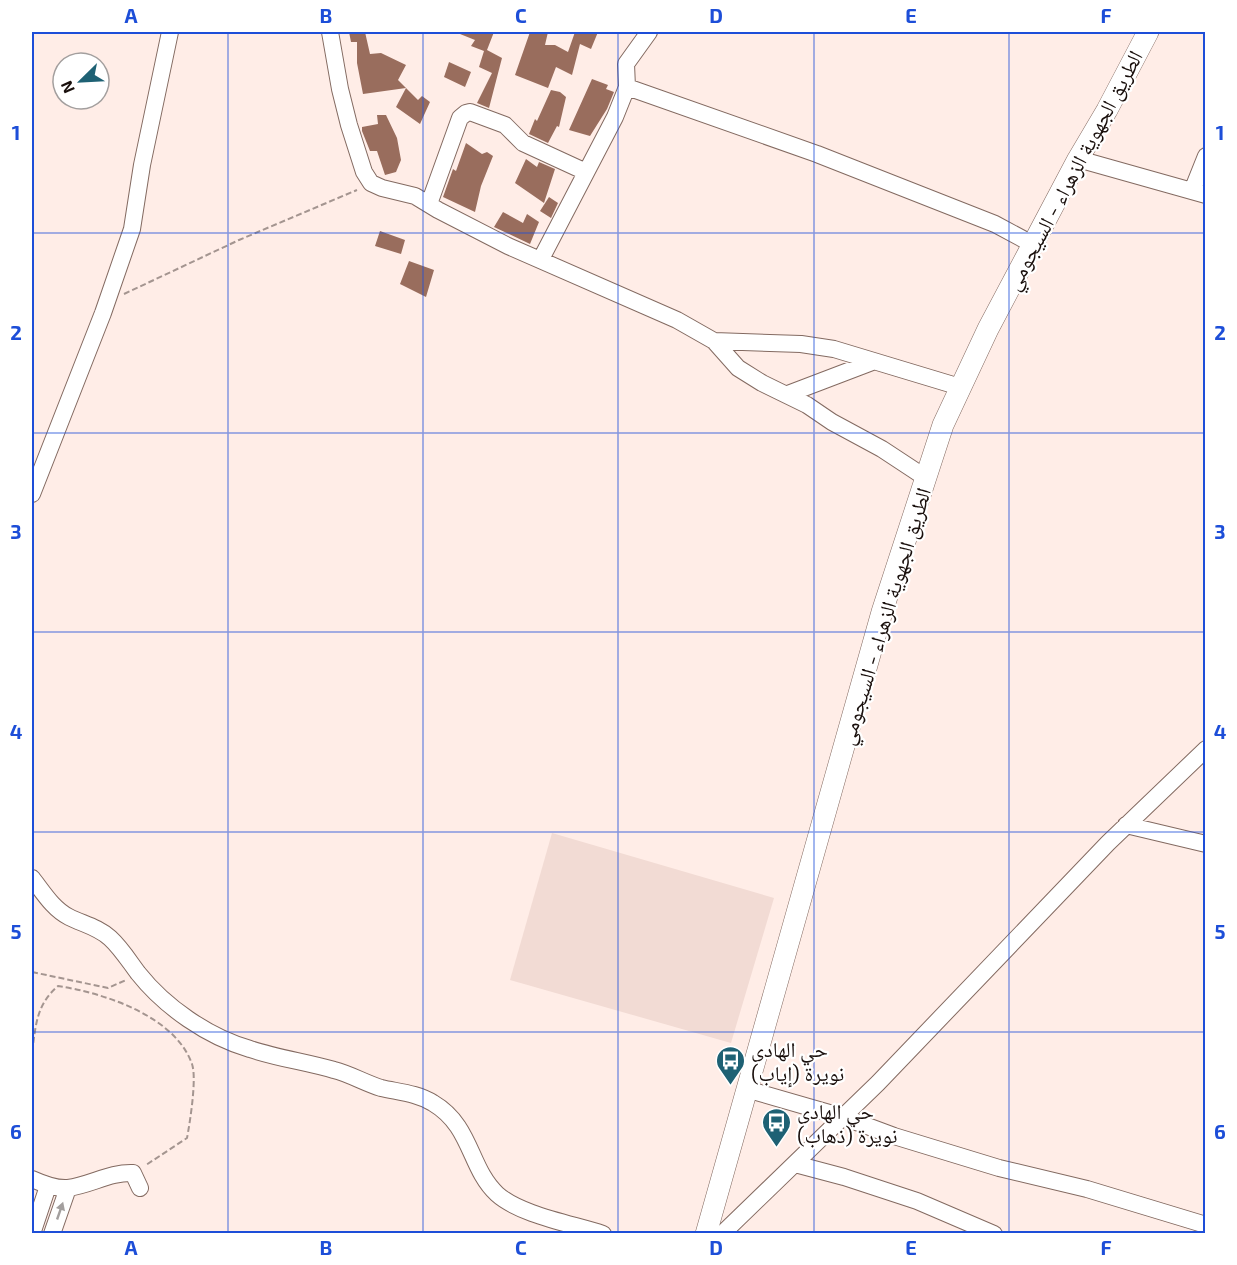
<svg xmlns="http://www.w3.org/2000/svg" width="1237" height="1265" viewBox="0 0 1237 1265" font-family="'Exo 2','Noto Naskh Arabic',sans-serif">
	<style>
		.built { fill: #f2dbd4 }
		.building { fill: #996d5d }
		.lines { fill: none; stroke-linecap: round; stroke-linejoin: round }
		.minor-casing { stroke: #836a61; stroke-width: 18 }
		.major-casing { stroke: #836a61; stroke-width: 22 }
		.path { stroke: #a49590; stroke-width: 2; stroke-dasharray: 6 3; stroke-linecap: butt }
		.minor { stroke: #fff; stroke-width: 16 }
		.major { stroke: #fff; stroke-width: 21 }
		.oneway { fill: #a39f9e }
		.grid { fill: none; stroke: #1d4ed8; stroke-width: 1.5; stroke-opacity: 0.55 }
		.labels { text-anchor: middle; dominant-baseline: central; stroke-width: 4.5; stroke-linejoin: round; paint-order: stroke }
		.street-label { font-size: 21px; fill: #190f0c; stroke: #fff }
		.poi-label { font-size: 21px; fill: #190f0c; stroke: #fff; text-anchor: start }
		.neatline { fill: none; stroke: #1d4ed8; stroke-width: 2 }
		.grid-label { font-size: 20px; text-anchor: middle; font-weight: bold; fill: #1d4ed8 }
	</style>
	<rect width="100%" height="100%" fill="#ffede7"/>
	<path class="built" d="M552,833L774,898L731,1043L510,980Z"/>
	<path class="building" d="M349,32H365L370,54L381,53L406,65L398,80L406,88L363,94L357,63V42H351Z
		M455,32H494L487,50L502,58L489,108L477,103L492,73L479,67L484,51L471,46L475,40Z
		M530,32H548L545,45H555L568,52L575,32H598L591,49L580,44L572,75L556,67L548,88L515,75Z
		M449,62L471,72L465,87L444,77Z
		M592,79L608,85L606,89L614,92L607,109L590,136L569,130Z
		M406,88L418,100L422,96L430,102L420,124L396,107Z
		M551,90L560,92L566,97L559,127L557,126L548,143L529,134L535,119L537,121Z
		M377,115H386L397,138L401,160L396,172L385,175L377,151H370L362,131V127L378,124Z
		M466,143L482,154L487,152L493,156L481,186L475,212L443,197L453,169L456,171Z
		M526,159L537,167L539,162L555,169L544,203L515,183Z
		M549,197L558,203L551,218L540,211Z
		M503,212L523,223L527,214L539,222L530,244L494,227Z
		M380,231L405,240L401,254L375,246Z
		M409,261L434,270L426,297L400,284Z"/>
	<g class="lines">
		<defs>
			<path id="minor" d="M330,32L340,89L349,125L364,172L371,183L382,188L415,196L438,210L508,246L677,320L714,341L738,368L762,383L807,405L832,422L882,449L926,478
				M627,87L817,154L995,224L1034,245
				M1078,159L1206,195
				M1192,191L1206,156
				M429,204L460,118L466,113L470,112L505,125L523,143L586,172
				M541,259L615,117L627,87L626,64L649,32
				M714,341L801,344L834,349L960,387
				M788,394L872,362
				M32,494L103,313L132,229L142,165L170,32
				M1126,825L1206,844
				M32,878C43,892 53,909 69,917C83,924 98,927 110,938C121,948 129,961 138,973C165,1007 208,1037 250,1049C277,1058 306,1062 334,1070C350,1074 365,1083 381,1088C398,1092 417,1093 433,1103C472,1126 469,1168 497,1194C520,1215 573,1224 603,1234
				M746,1089L843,1117L894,1136L999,1168L1087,1189L1206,1225
				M795,1164L844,1177L917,1201L994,1234
				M32,1179C43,1184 56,1189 68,1188C91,1185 110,1172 133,1173L140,1188
				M32,1234L48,1186
				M52,1234L68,1188
				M722,1234L878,1083L1108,843L1206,749"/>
			<path id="major" d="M706,1234L882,612L943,425L988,329L1078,159L1107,110L1148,32"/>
		</defs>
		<use href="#minor" class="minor-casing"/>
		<use href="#major" class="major-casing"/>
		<path class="path" d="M124,294L239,240L357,190
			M32,972L108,988L126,980
			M32,1052C36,1025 36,1005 58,986C104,993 175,1016 192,1064C197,1078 190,1122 187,1138L146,1165
			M32,1063L33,1084L32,1096"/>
		<use href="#minor" class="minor"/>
		<use href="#major" class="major"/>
	</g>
	<defs><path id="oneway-solid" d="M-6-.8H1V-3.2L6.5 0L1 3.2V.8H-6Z" transform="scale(1.5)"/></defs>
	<use class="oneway" href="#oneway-solid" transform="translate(60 1211) rotate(-71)"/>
	<path class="grid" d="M228,32V1234M423,32V1234M618,32V1234M814,32V1234M1009,32V1234M32,233H1206M32,433H1206M32,632H1206M32,832H1206M32,1032H1206"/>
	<defs>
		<symbol id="bus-pin" viewBox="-11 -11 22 30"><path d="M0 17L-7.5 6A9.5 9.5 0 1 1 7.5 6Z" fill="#1e6174" stroke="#fff"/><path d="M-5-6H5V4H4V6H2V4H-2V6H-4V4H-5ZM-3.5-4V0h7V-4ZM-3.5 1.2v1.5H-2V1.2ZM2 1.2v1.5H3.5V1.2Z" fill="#fff"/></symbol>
	</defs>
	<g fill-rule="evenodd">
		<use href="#bus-pin" x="714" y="1044" width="33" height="45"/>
		<use href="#bus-pin" x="760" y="1106" width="33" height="45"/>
	</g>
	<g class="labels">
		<g class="street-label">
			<text transform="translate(1073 170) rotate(-62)">الطريق الجهوية الزهراء - السيجومي</text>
			<text transform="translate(884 616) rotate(-73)">الطريق الجهوية الزهراء - السيجومي</text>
		</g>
		<g class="poi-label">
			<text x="751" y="1048">حي الهادي<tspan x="751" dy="24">نويرة (إياب)</tspan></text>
			<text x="797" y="1110">حي الهادي<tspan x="797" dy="24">نويرة (ذهاب)</tspan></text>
		</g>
	</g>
	<rect width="1237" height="1265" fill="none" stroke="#ffffff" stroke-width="66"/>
	<g transform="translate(81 81) rotate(246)"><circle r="28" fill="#ffffff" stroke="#a39f9e" stroke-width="1.5"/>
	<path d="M0-4.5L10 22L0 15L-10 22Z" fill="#1e6174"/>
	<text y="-9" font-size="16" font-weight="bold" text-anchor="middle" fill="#190f0c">N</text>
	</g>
	<rect x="33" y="33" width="1171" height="1199" class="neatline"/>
	<g class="grid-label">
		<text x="131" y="23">A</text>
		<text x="326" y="23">B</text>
		<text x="521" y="23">C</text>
		<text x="716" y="23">D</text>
		<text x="911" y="23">E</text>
		<text x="1106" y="23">F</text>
		<text x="16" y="140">1</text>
		<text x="1220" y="140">1</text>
		<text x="16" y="340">2</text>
		<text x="1220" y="340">2</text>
		<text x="16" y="539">3</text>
		<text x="1220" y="539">3</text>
		<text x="16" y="739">4</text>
		<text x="1220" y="739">4</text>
		<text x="16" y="939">5</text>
		<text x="1220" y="939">5</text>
		<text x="16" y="1139">6</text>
		<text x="1220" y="1139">6</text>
		<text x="131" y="1255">A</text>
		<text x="326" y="1255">B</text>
		<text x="521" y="1255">C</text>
		<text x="716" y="1255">D</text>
		<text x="911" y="1255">E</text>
		<text x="1106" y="1255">F</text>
	</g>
</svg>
